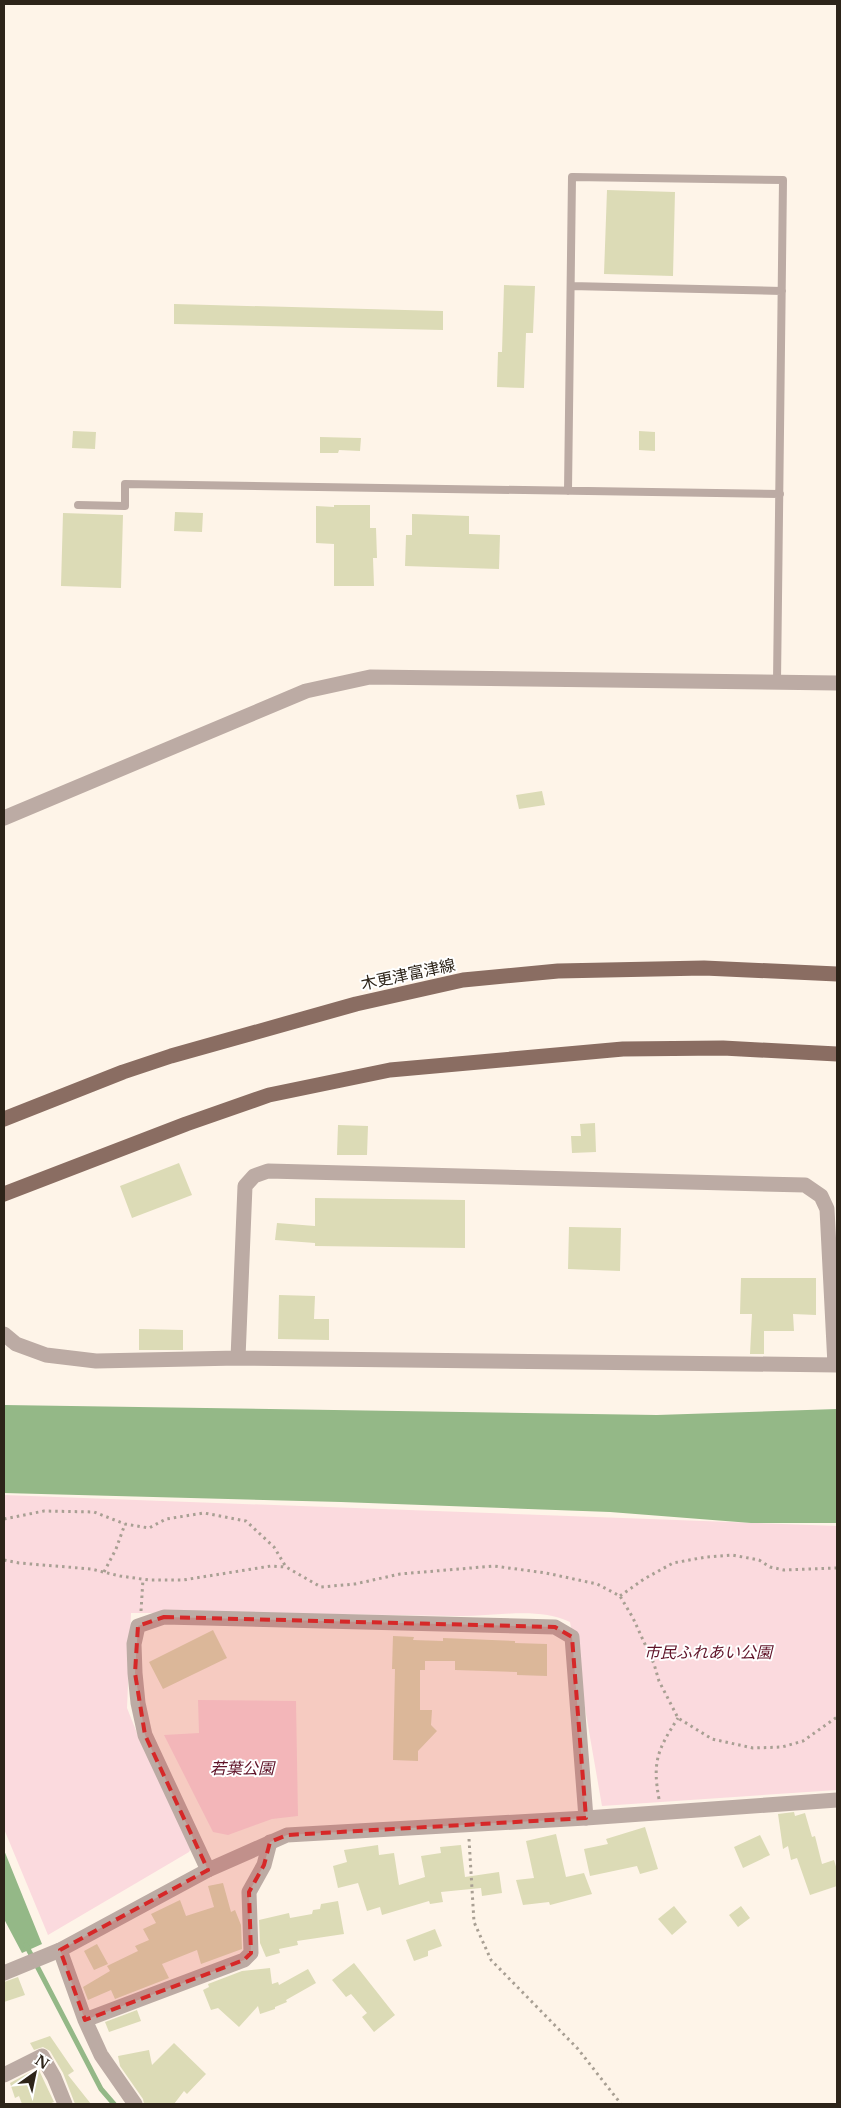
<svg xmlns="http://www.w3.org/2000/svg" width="841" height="2108" viewBox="0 0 841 2108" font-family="'Libre Baskerville','Noto Sans JP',serif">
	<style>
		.green { fill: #fbdade }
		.water { fill: #94b887 }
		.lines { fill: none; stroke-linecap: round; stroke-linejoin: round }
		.stream { stroke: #94b887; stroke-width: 5 }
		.building { fill: #dcdbb6 }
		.path { stroke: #a89f93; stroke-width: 3; stroke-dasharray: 2.5 4; stroke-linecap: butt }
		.service { stroke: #bcaba4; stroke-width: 8 }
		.minor { stroke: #bcaba4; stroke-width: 15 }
		.tertiary { stroke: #bcaba4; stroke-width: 15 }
		.primary { stroke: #8a6d62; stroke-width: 15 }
		.marked { fill: #d62828; fill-opacity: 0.2; stroke: #d62828; stroke-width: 4; stroke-dasharray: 10 6; stroke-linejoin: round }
		.labels { text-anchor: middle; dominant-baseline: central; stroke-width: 4; stroke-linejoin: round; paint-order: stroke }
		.street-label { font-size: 16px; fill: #2d2419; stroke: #fff }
		.park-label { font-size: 16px; font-style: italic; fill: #5f1328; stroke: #fff }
	</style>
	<rect width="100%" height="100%" fill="#fef4e8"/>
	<path class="green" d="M4,1495L837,1526V1790L602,1806L570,1622C537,1606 493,1617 457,1616C349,1614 240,1613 131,1613L127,1708L139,1738L192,1846L189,1852L48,1935L4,1829Z
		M198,1700L296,1701L298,1816L272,1819L228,1835L213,1832L164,1735L199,1733Z"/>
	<path class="water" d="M4,1405L657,1415L837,1409V1523H751L610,1512L341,1502L4,1493Z
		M4,1850L42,1944L22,1953L4,1919Z"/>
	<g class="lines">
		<path class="stream" d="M26,1945L101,2089L114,2104"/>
	</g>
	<path class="building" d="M607,190L675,192L673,276L604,274Z
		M504,285L535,286L533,333H526L524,388L497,387L498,352H502Z
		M174,304L443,311V330L174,324Z
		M73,431L96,432L95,449L72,448Z
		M639,431L655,432V451L639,450Z
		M320,437L361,438L360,451L339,450L338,453H320Z
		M334,505H370V528H376L377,558H373L374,586H334V544L316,543V506L334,507Z
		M175,512L203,513L202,532L174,531Z
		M63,513L123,515L121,588L61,586Z
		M412,514L469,516V534L500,535L499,569L405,566L406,535H412Z
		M542,791L545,805L519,809L516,795Z
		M595,1123L596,1152L572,1153L571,1136H581L580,1124Z
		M338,1125L368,1126L367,1155H337Z
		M179,1163L192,1195L132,1218L120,1186Z
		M315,1198L465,1200V1248L315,1246V1243L275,1240L277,1223L315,1226Z
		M569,1227L621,1228L620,1271L568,1269Z
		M741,1278H816V1315L793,1314L794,1331H764V1354H750L752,1314H740Z
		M279,1295L315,1296L314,1319H329V1340L278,1339Z
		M139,1329L183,1330V1350H139Z
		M213,1630L227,1658L163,1689L149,1662Z
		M393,1636L414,1637L413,1640L443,1641V1638L515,1641V1643L547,1644V1676L517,1675V1672L455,1670V1661H425V1670H420V1710H432L431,1725L437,1731L418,1751V1761L393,1760L395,1669H392Z
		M794,1812L795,1816L805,1813L812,1837L815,1836L822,1864L834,1860L837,1870V1886L810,1895L797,1858L791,1860L788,1846L783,1849L778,1814Z
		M645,1827L658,1869L640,1874L637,1866L590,1876L584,1849L608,1844L606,1839Z
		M556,1834L566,1877L584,1873L592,1894L550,1905L549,1902L523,1905L516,1880L534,1878L526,1841Z
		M760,1835L770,1855L743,1868L734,1847Z
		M378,1845L379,1855L394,1853L399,1885L425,1877L421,1856L441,1853L440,1847L461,1845L465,1877L499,1872L502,1893L482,1896L481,1888L441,1892L443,1902L430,1904L429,1901L382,1915L380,1907L367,1911L358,1883L338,1888L333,1866L347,1862L344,1850Z
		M223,1883L231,1912L235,1910L241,1925L242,1949L201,1964L197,1950L162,1964L169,1978L115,1999L111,1990L88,2000L83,1987L110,1971L107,1966L138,1951L135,1946L149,1940L143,1929L156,1923L151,1914L180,1900L186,1916L214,1907L208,1886Z
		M338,1901L344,1934L297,1941L298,1945L279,1949L280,1953L266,1957L260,1943L259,1920L289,1913L290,1918L312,1914L313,1910L320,1909L321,1904Z
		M674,1906L687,1922L672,1935L658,1919Z
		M741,1906L750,1918L738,1927L729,1915Z
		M435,1929L442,1946L428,1951V1956L414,1961L406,1940Z
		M97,1944L108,1964L94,1970L84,1951Z
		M354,1963L395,2015L374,2032L362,2017L367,2013L351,1994L346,1997L332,1980Z
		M270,1968L272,1984L278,1982L279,1985L308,1969L316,1983L286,2000L287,2002L275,2007V2009L260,2014L258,2006L239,2027L218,2008L211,2010L203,1990L209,1987L208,1984L242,1971Z
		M18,1977L25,1995L4,2002V1982Z
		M137,2010L141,2021L109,2032L105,2022Z
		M50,2036L74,2071L68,2075L91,2104H75L63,2073L50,2051L43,2047L34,2050L30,2043Z
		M174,2043L206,2074L187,2094L184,2091L174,2104H144L143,2099L120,2066L118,2056L149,2050L152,2065Z
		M38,2068L54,2102L49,2104H22L19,2096L15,2098L10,2083Z"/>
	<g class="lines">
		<path class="path" d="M4,1519L44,1511L94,1512L125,1524L149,1528L166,1519L204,1513L246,1521L274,1547L286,1567L321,1587L355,1584L400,1574L494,1566L546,1573L597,1584L620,1596L633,1618L654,1664L659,1681L678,1718L712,1739L753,1748L782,1747L803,1741L837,1717
			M4,1560L19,1563L91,1569L120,1576L149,1580H183L271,1566L286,1567
			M104,1572L116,1549L125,1524
			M620,1596L644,1579L673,1563L706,1557L732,1555L759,1560L770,1567L784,1570L837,1568
			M141,1611L143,1579
			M659,1799C652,1761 658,1749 678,1718
			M469,1839L474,1922L491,1960L578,2049L621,2104"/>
		<path class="service" d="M571,286L782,291
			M568,491L572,177L783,180L777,682
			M78,505L125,506V484L780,494"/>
		<path class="minor" d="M4,818L306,691L370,677L837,683
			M4,1334L16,1344L46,1355L96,1361L238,1358L837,1365
			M238,1358L245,1186L254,1176L268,1171L805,1185L821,1196L827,1209L835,1365
			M208,1870L145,1735L138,1703L135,1673L134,1644L138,1626L164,1617L555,1627L572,1637L586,1818
			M60,1950L85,2020L101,2055L135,2104
			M85,2020L244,1960L251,1953L249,1892L264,1865L270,1842
			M4,2075L42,2056L54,2077L65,2104"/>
		<path class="tertiary" d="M4,1973L60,1950L208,1870L287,1835L586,1818L837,1800"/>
		<path class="primary" d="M4,1119L123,1072L171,1056L356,1004L463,980L558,971L704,968L837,974
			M4,1194L186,1124L269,1095L390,1070L623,1049L723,1048L837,1054"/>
	</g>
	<path class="marked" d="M164,1617L555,1627L572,1637L586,1818L287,1835L270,1842L264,1865L249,1892L251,1953L244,1960L85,2020L60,1950L208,1870L145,1735L135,1673L138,1626Z"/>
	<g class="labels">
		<g class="street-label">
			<text transform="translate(408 974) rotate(-12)">木更津富津線</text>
		</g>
		<g class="park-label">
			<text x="708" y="1652">市民ふれあい公園</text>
			<text x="242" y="1768">若葉公園</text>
		</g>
	</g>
	<rect width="841" height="2108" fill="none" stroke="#2d2419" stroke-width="10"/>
	<g transform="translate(35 2073) rotate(33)" stroke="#ffffff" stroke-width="4" paint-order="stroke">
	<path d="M0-4L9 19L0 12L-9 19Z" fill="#2d2419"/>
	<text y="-8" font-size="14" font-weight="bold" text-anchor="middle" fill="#2d2419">N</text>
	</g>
</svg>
